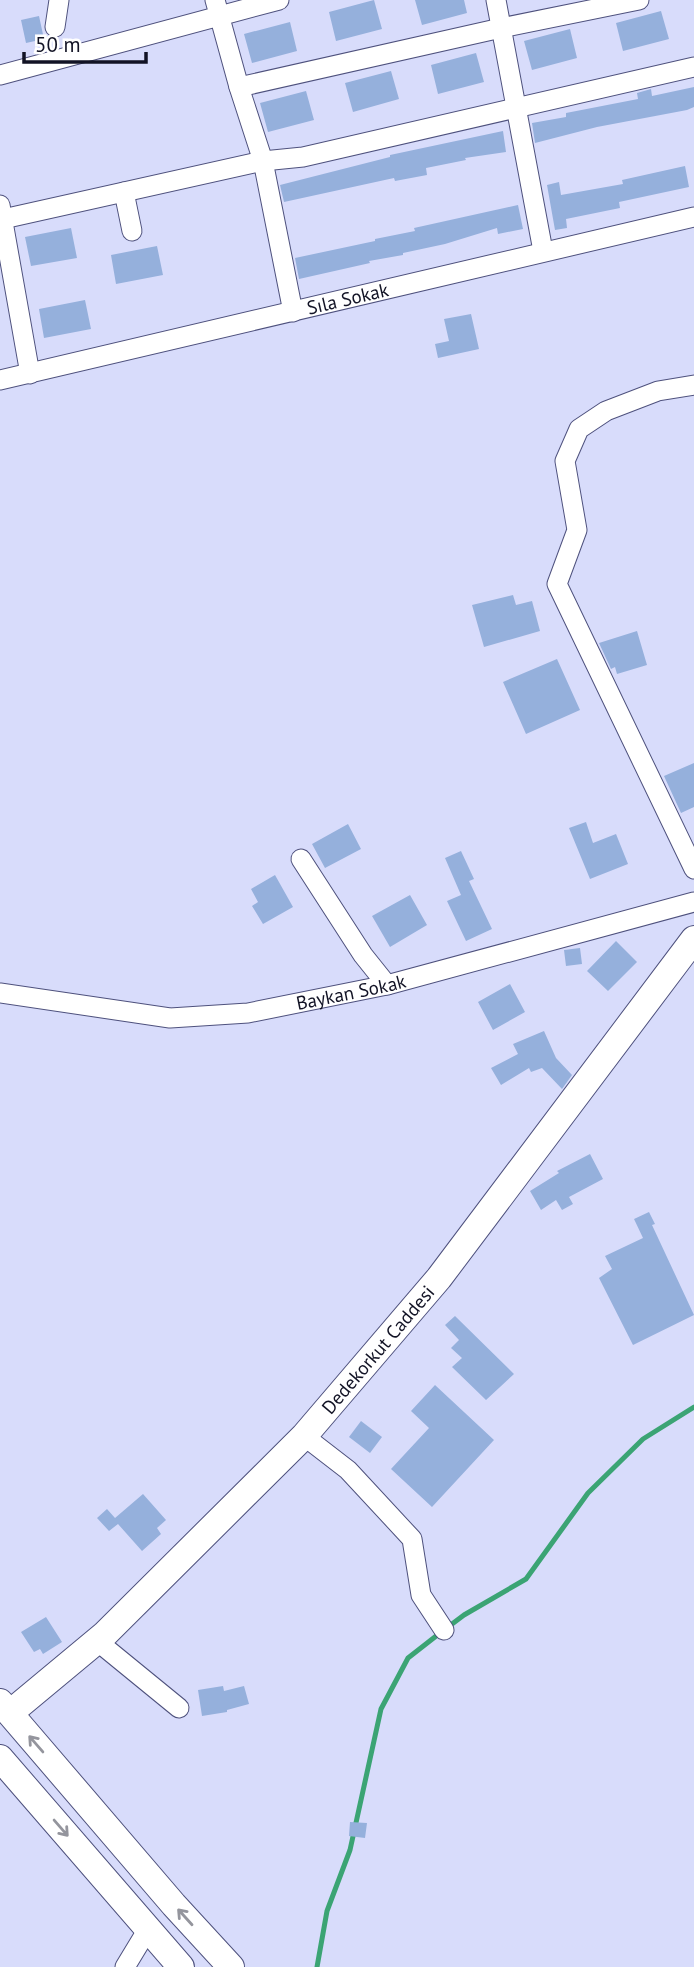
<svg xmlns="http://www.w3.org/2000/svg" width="694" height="1967" viewBox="0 0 694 1967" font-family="'PT Sans',sans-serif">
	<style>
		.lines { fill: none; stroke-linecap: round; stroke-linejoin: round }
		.stream { stroke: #3ba474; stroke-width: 5 }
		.building { fill: #95b0dc }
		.street-casing { stroke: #4e517d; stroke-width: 21 }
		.secondary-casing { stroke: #4e517d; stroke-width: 28 }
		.street { stroke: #fff; stroke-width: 19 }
		.secondary { stroke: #fff; stroke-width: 26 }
		.oneway { stroke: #94959d }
		.labels { text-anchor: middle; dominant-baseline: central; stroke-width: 6; stroke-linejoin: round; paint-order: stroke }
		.street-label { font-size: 19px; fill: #121325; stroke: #fff }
	</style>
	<rect width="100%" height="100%" fill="#d8dcfb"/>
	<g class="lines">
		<path class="stream" d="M448,1627L464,1615L526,1579L588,1493L643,1439L694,1407
			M317,1967L327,1911L350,1850L381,1709L408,1658L440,1633"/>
	</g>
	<path class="building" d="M374,0L382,29L336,41L329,12Z
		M415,0H464L467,13L422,25Z
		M661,11L669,39L623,51L616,23Z
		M39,16L44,39L26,43L21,20Z
		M290,22L297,51L252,63L244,34Z
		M570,29L577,58L532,70L524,41Z
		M476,53L484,82L438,94L431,65Z
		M391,71L399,99L353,112L345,83Z
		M694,87V107L687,110L597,127L535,143L532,123L566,117V113L638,99L637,93L651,89L652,96Z
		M306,91L314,120L268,132L260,103Z
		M503,131L506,152L465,158L466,160L426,168L427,175L395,181L394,178L284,202L280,185L390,157V155Z
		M685,166L689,187L619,202L620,208L566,219L567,228L555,230L547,185L559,182L561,195L623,184L622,180Z
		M518,205L523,229L498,234L497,228L445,244L403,253V255L369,261L370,263L299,279L295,258L375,241V239L415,231L414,228Z
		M71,228L77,258L31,266L25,237Z
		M157,246L163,275L116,284L111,255Z
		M85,300L91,329L44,338L39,309Z
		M471,314L479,349L438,358L435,344L449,341L444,319Z
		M513,595L516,605L532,601L540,631L484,647L472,605Z
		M637,631L647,665L617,674L615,667L611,669L599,643Z
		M557,659L580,710L526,734L503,682Z
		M694,763V807L681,813L664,776Z
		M586,822L593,843L616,834L628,864L590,879L569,828Z
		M348,824L361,849L325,868L312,844Z
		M461,851L474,879L469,881L492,929L466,941L447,901L461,895L445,858Z
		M275,875L293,907L263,924L252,906L258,902L251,889Z
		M410,895L427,925L390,947L372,916Z
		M616,941L637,962L608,991L587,971Z
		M580,948L582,964L566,966L564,950Z
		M510,984L525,1012L493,1030L478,1002Z
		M544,1031L556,1058L572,1075L562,1089L542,1068L531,1072L529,1068L501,1085L491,1068L518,1054L513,1044Z
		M590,1154L603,1179L569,1197L573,1204L562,1210L556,1200L541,1210L530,1191L559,1173L557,1171Z
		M649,1212L655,1224L652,1225L694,1315L633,1345L599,1278L612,1269L605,1256L643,1238L634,1219Z
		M455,1316L514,1374L486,1400L452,1367L462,1358L451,1348L459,1340L445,1325Z
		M435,1385L494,1440L432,1507L391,1469L429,1428L411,1411Z
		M361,1421L382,1437L370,1453L349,1437Z
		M143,1494L166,1520L157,1528L161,1534L142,1551L118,1524L109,1531L97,1518L107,1509L115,1518Z
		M46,1617L62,1642L43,1654L40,1649L34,1652L21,1632Z
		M223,1686L224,1691L244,1686L249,1704L227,1710V1712L202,1716L198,1690Z
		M350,1822L367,1823L365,1838L349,1836Z"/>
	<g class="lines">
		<defs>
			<g id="street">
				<path d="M215,0L239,87L263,161L293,312"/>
				<path d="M496,0L543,251"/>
				<path d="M55,27L59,0"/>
				<path d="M0,75L279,0"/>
				<path d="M239,87L501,28L639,0"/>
				<path d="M124,192L132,231"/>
				<path d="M0,205L30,374"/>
				<path d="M3,219L263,161L303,157L694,67"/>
				<path id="s1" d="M0,380L694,217"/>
				<path d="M694,385L658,391L606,411L579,429L565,461L577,530L557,584L694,869"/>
				<path d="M301,859L363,955L387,985"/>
				<path id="s2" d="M0,993L170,1018L248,1013L387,985L694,902"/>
				<path d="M304,1436L348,1470L412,1539L421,1595L444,1630"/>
				<path d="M97,1641L179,1708"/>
				<path d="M125,1967L148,1929"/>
			</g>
			<g id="secondary">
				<path d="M0,1702L174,1905L231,1967"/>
				<path id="s3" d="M10,1713L105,1634L304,1436L439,1278L694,939"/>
				<path d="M0,1758L181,1967"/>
			</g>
		</defs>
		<use href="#street" class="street-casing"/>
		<use href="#secondary" class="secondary-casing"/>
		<use href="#street" class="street"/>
		<use href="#secondary" class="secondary"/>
	</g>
	<defs><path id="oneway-shaft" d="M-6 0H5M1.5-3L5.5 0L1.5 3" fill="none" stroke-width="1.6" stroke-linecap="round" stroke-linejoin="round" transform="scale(1.75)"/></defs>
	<g class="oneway">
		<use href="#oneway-shaft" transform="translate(36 1744) rotate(-131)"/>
		<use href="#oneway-shaft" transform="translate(61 1828) rotate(49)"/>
		<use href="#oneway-shaft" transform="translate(185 1917) rotate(-132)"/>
	</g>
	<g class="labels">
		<g class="street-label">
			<text stroke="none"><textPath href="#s1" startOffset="357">Sıla Sokak</textPath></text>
			<text stroke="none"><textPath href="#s2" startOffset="355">Baykan Sokak</textPath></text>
			<text stroke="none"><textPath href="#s3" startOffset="518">Dedekorkut Caddesi</textPath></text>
		</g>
	</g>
	<path d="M24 52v10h122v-10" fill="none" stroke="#121325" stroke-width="3.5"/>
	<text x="35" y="52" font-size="21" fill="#121325" stroke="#ffffff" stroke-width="5" paint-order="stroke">50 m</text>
</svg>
